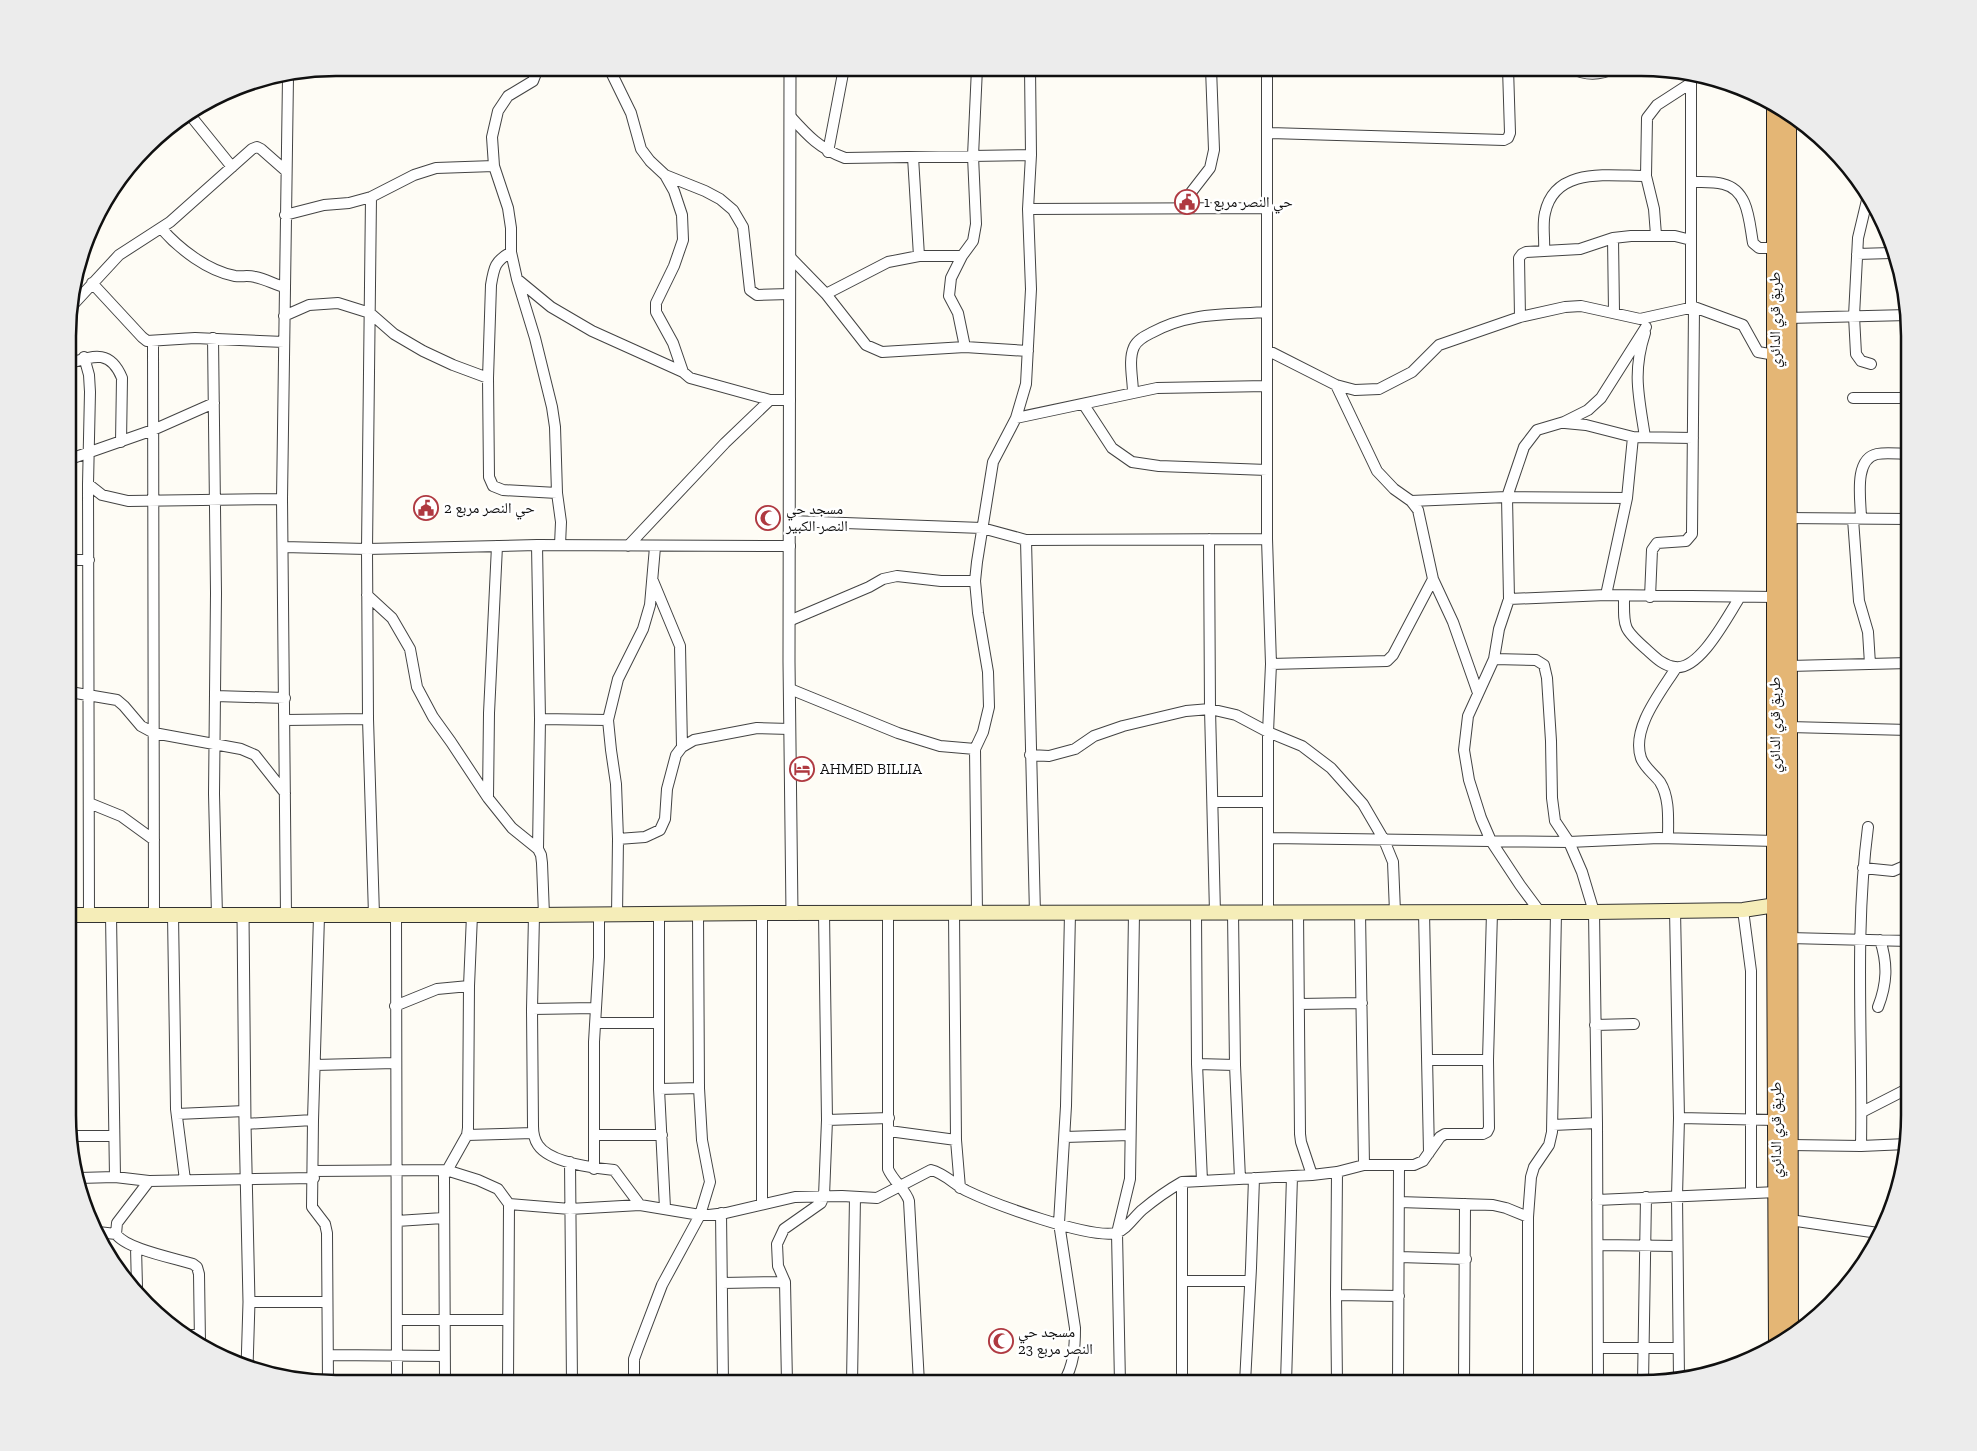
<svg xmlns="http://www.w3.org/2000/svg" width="1977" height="1451" viewBox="0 0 1977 1451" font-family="'Zilla Slab','Noto Naskh Arabic',serif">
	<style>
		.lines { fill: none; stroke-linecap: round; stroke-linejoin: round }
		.minor-casing { stroke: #434343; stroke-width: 12 }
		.tertiary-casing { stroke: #434343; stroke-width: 13 }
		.secondary-casing { stroke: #323232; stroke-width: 16 }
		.trunk-casing { stroke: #212121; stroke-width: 18 }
		.minor { stroke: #fff; stroke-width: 10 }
		.tertiary { stroke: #fff; stroke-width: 11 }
		.secondary { stroke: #f5edb8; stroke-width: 14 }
		.trunk { stroke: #e4b675; stroke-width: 16 }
		.labels { text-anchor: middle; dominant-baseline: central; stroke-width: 5; stroke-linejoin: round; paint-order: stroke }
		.poi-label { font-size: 15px; fill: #101010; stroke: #fff; text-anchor: start }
		.street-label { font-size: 15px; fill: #101010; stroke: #fff }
		.rim { fill: none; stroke: #101010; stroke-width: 2.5 }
	</style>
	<rect width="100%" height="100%" fill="#fefcf5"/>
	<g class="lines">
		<defs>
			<path id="minor" d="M538,68L533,81L508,96L498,111L492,137L494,166L508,208L511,228V252L517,279L535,338L552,407L555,427L557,493L561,522L560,545
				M609,68L631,113L641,149L650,161L665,175L705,191L720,199L733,210L743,227L750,290L757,295L790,294
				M1267,68V539L1271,664L1268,732V913
				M1571,68C1586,76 1601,75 1615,68
				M190,115L232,167
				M790,116C808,136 820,149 845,158L1031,155
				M1267,133L1504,140L1508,138L1510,133L1508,68
				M828,152L844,68
				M913,157L919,256
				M665,175L674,191L682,215L683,240L674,266L656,303V312L673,343L683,372
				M1691,182C1701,182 1713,181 1723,184C1749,190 1749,222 1753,243L1759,248H1775
				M1868,196L1858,238L1854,316L1856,354L1861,361L1871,364
				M371,197L367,549L368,719L374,915
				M1179,208L1210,168L1214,150L1211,68
				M1028,209L1267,208
				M285,215L324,205L349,203L371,197L414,175L436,168L494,166
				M161,228C179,249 208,271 235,276C242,277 248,275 255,277C265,279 274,284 284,287
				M1656,235L1654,209L1646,176L1647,118L1657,105L1691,83
				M1613,238L1614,312
				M1544,251C1545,239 1542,225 1545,213C1555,166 1609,176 1646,176
				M511,252C495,261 494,267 491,285L488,378L489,477L493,486L503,490L557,493
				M1857,254L1891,253
				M790,257L826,294L866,345L882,352L965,347L1028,351
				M517,279L551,307L592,331L683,372L690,378L770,400H790
				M92,283L142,337L147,341L195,338L284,342
				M826,294L888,262L919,256H962
				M1691,307V76
				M70,308L119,255L170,222L252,149L257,147L261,149L286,171
				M284,316L309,305L338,303L370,313L394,334L423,351L453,365L488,378
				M1520,317L1519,258L1522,254L1526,252L1580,249L1613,238L1631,236H1675L1691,240
				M1788,318L1908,315
				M1645,333C1632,373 1639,397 1645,437
				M213,338L216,593L214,794L217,916
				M153,342L154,915
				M965,347L958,313L949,296L951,278L962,256L973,241L976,224L973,156L977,68
				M1267,350L1336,385L1355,390L1379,389L1412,372L1439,345L1520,317L1565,307L1581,306L1640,319L1694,307L1743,325L1758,352L1775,355
				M84,357L89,375L90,392L88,484L89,915
				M70,363C93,356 110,349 122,378L121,442
				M1336,385L1377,471L1394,489L1411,501L1418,510L1433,579L1453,622L1478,693
				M1133,393C1133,379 1128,360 1134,347C1137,340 1145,336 1151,333C1189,312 1225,315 1267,312
				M1853,398H1909
				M1084,405L1112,448L1132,462L1159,466L1267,470
				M1016,418L1157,388L1267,386
				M1565,423L1586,425L1633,437L1693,438
				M70,459L153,430L214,403
				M88,484L102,495L128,501L282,499
				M1411,501L1507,497L1627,498
				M1784,518L1909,519
				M1853,519L1859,601L1868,632L1870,664
				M1861,519C1861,501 1853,459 1877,454C1887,452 1899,454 1909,454
				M790,521L982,528L1026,540L1267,539
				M1209,539L1210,709L1215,913
				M1026,540L1035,914
				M537,545L540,719L538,849L541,855L542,863L544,915
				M628,546L725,443L770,400
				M283,547L367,549L537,545L790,546
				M70,560H89
				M653,581L680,646L682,747
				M367,595L392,618L410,649L417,687L433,717L451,742L488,798L512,828L538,849
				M1606,595L1627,498L1633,437
				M1624,596C1624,627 1622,628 1646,649C1654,656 1663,666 1675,667C1700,671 1728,615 1740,597
				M1650,597L1652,550L1657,543L1686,541L1692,534L1694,307
				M1509,599L1606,595L1776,597
				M789,621L869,587L883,579L897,576L941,581H975
				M1494,659L1536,660L1544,665L1547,678L1551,741L1552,798L1555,821L1569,842L1582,872L1594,912L1597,1123L1598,1383
				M1271,664L1387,661L1393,655L1433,579
				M1789,666L1909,663
				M790,689L898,733L940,746L975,749
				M70,692L117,700L124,706L141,726L154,733L241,749L255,755L285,793
				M215,696L285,698
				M540,719L608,720
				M285,720L368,719
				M1789,727L1909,730
				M1030,755L1049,756L1075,749L1094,736L1123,726L1186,711L1210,709L1236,715L1268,732L1302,746L1331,768L1363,804L1384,840L1393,862L1395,912
				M488,797L489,713L497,546
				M1213,802H1268
				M89,803L121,816L154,840
				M1268,838L1569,842L1659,838L1775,841
				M1668,838C1668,820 1670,798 1660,782C1654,774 1644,767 1641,758C1631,728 1661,692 1676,668
				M618,839L645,837L660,830L665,819L667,789L676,755L682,747L694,740L757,728L790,729
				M1863,868L1893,871L1909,864
				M1675,910L1679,1118L1677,1196L1679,1379
				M1743,910L1751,971V1193
				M1298,912L1300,1134L1301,1142L1312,1175
				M1360,912L1364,1165
				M1424,912L1429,1153
				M1540,912L1520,885L1491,841L1481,818L1469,780L1464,750L1468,716L1494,659L1499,629L1509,599L1507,497L1524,447L1537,430L1564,422L1588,410L1601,398L1646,327
				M762,913V1204
				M824,913L827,1120L889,1118
				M888,913V1169C893,1181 906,1190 909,1201L919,1383
				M954,913L956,1140L960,1188
				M977,913L975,749L983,732L989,707L988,672L978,613L975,581L977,562L993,462L1016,418L1026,384L1031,289L1028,209L1031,155L1030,68
				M1196,913L1197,1064L1235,1065
				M1233,913L1235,1065L1240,1179
				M659,914V1089L699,1088
				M111,915L115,1177
				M173,915L176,1109L185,1180
				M286,915L282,499L288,77
				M396,915L397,1383
				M534,915L532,1009L533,1126C533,1132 534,1139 538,1145C550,1163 594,1168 614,1170L640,1205
				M617,915L618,839L616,784L611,750L608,720L618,679L643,629L650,605L655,547
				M1789,938L1909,941
				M1299,1004L1362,1003
				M395,1006L437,989L469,986
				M1878,1007C1887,984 1888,964 1880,940
				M532,1009L596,1008
				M595,1023H659
				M1595,1025L1634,1024
				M1427,1060H1488
				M1197,1064L1202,1181
				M315,1065L395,1063
				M659,1089L665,1208
				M1862,1112L1909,1088
				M177,1114L245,1111
				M1679,1118L1776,1120
				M313,1120L312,1207L325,1224L327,1233L328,1383
				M245,1124L313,1120L319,916
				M1553,1125L1597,1123
				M889,1131L956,1140
				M467,1135L533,1133
				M594,1135H662
				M70,1136H114
				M1065,1137L1130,1135
				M1791,1145L1861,1146L1907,1144
				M1861,1146C1863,1040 1854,934 1868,827
				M570,1162L572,1383
				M594,1169V1042L599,957V915
				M313,1171L446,1170L478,1180L498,1189L509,1204L570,1209L640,1205L700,1215H709L726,1213L795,1197L842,1196L877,1198L931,1170C944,1173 955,1185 967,1191C994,1204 1089,1239 1116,1233C1126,1230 1134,1217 1142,1210C1154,1200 1168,1190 1182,1182L1312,1175L1337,1172L1364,1165H1414L1423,1161L1440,1137L1445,1134H1483L1487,1132L1489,1128L1488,1060L1492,912
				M1337,1172L1336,1295L1337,1383
				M79,1178L115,1177L149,1181L314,1178
				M149,1181L117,1223L116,1234C126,1249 174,1258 193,1264L197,1267L199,1274L200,1343
				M1597,1200L1777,1192
				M1399,1202L1493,1205L1506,1208L1528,1217
				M721,1213L723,1383
				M1790,1220L1878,1233
				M397,1221L443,1218
				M98,1232L116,1234
				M1598,1245L1677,1246
				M136,1247L137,1287
				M1399,1257L1466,1259
				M1182,1281H1250
				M722,1283L785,1282
				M1336,1295L1399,1296
				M249,1302H327
				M398,1320H508
				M186,1335H200
				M1598,1348H1678
				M328,1355L444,1356
				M445,1383L444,1176L467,1135L468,1128L469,986L472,915
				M508,1383L509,1204
				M634,1383V1359L638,1348L662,1285L700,1215L710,1182L702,1140L699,1088L698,914
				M787,1383L785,1282L778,1266L777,1244L784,1229L821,1203L824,1196L827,1120
				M852,1383L855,1197
				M1063,1383C1074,1366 1075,1347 1075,1328L1059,1223L1066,1106L1070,913
				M1120,1383L1117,1233L1130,1179L1134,913
				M1182,1383V1182
				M1245,1383L1251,1268L1254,1178
				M1286,1383L1292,1176
				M1398,1383L1399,1165
				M1464,1383L1465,1204
				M1528,1383V1217L1531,1177L1534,1167L1549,1145L1552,1132L1556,912
				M1643,1383L1646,1197"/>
			<path id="tertiary" d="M790,68L789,662L792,913
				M243,915L245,1124L249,1302L247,1368"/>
			<path id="secondary" d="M70,915H534L762,913L1594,912L1743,910L1783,904"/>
			<path id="trunk" d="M1775,106V906L1777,1345
				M1788,113L1790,1337"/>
		</defs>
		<use href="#minor" class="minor-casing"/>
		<use href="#tertiary" class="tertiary-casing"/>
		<use href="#secondary" class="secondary-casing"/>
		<use href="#trunk" class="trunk-casing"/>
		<use href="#minor" class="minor"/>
		<use href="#tertiary" class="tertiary"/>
		<use href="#secondary" class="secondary"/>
		<use href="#trunk" class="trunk"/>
	</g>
	<defs>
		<symbol id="civic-ring" viewBox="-11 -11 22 22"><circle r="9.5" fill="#fff" stroke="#af3941" stroke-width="1.5"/><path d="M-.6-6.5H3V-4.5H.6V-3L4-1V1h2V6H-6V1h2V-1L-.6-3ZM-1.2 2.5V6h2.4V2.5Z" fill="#af3941"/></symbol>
		<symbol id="mosque-ring" viewBox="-11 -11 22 22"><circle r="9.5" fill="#fff" stroke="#af3941" stroke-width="1.5"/><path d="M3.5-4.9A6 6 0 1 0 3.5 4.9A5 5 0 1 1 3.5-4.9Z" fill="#af3941"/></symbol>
		<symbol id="hotel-ring" viewBox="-11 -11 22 22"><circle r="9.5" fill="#fff" stroke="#af3941" stroke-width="1.5"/><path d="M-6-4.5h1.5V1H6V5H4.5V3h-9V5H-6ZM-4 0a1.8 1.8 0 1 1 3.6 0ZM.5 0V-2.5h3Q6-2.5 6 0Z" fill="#af3941"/></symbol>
	</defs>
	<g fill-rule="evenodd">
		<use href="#civic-ring" x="1173" y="188" width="28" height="28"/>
		<use href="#civic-ring" x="412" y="494" width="28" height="28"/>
		<use href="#mosque-ring" x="754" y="504" width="28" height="28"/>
		<use href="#hotel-ring" x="788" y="755" width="28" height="28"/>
		<use href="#mosque-ring" x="987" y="1327" width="28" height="28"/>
	</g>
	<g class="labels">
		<g class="poi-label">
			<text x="1204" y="202">حي النصر مربع 1</text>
			<text x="444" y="508">حي النصر مربع 2</text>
			<text x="786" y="509">مسجد حي<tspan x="786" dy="17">النصر الكبير</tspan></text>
			<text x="820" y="769">AHMED BILLIA</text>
			<text x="1018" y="1332">مسجد حي<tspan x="1018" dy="17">النصر مربع 23</tspan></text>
		</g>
		<g class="street-label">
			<text transform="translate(1775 320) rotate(-90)">طريق قري الدائري</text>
			<text transform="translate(1775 725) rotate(-90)">طريق قري الدائري</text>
			<text transform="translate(1776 1130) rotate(-90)">طريق قري الدائري</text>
		</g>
	</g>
	<path d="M0 0H1977V1451H0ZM336 76H1641A260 260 0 0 1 1901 336V1115A260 260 0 0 1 1641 1375H336A260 260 0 0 1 76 1115V336A260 260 0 0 1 336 76Z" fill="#ececec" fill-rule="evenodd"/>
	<path class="rim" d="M336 76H1641A260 260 0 0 1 1901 336V1115A260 260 0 0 1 1641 1375H336A260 260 0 0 1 76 1115V336A260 260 0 0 1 336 76Z"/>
</svg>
